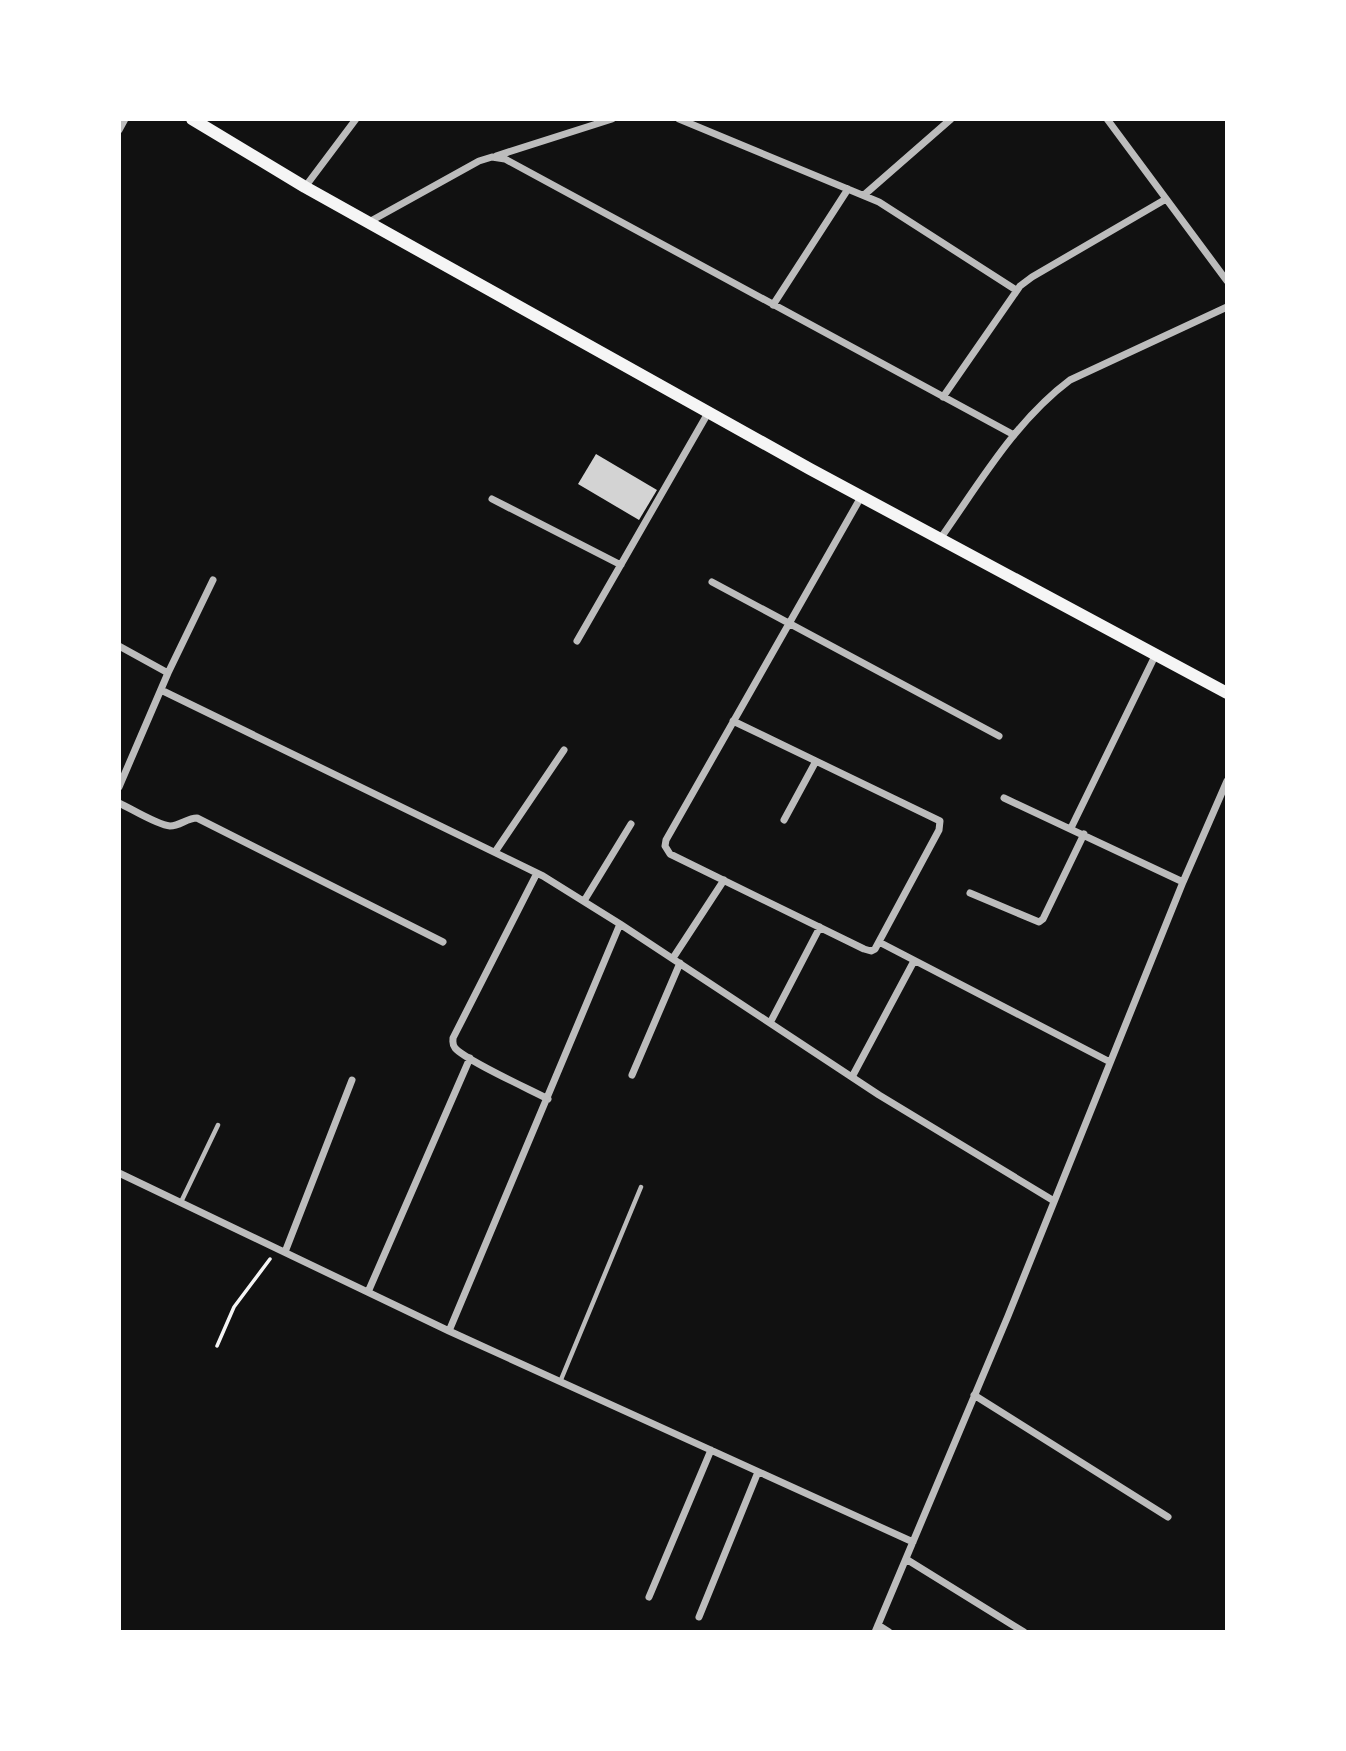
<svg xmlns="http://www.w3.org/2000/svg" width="1346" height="1751" viewBox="0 0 1346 1751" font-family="Quicksand,sans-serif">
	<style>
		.building { fill: #d3d3d3 }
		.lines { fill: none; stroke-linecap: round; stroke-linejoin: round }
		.path { stroke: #f5f5f5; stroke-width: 3.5 }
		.service { stroke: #bcbcbc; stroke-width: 4.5 }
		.minor { stroke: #bcbcbc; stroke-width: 7 }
		.secondary { stroke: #f5f5f5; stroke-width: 12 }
	</style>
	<rect width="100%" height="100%" fill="#111"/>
	<path class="building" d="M596,454L657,490L639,520L578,484Z"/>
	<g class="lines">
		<path class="path" d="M217,1346L234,1307L270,1259"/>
		<path class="service" d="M181,1202L218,1125
			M560,1382L641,1187"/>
		<path class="minor" d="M679,119L879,202L1016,290
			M1107,119L1227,281
			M119,130L125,119
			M496,156L612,119
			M305,187L356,119
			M864,195L951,119
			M369,222L479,161L492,157L505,159L1014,435
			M773,305L848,189
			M943,397L1020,286L1032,277L1166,199
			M492,499L621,565
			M940,539C979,484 1015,421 1070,380L1227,307
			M712,582L999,736
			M577,641L708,413
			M119,646L168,673
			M161,690L543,876L620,924L879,1095L1054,1201
			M733,721L940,821L939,830L875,949L871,951L864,949L670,854L665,846L666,840L861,497
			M119,787L168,673L213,580
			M1004,798L1183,882
			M119,803C132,809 157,825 170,826C180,826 187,818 197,818L443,942
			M784,820L816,761
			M1071,828L1155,656
			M495,852L564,750
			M537,873L453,1038C453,1043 452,1044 455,1048C465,1060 531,1090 548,1099
			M970,893L1039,922L1043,919L1084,834
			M584,901L631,824
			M879,942L1110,1062
			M673,958L724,880
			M770,1023L820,927
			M632,1075L680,963
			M852,1077L914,961
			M119,1173L449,1331L913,1542
			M285,1252L352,1080
			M368,1292L470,1058
			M449,1331L620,924
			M974,1395L1168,1517
			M906,1559L1024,1632
			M649,1597L711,1450
			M699,1617L758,1472
			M878,1625L889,1632
			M875,1632L1008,1316L1183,882L1227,781"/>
		<path class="secondary" d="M192,119L305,187L810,469L1227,693"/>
	</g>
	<rect width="1346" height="1751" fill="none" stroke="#ffffff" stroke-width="242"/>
</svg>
